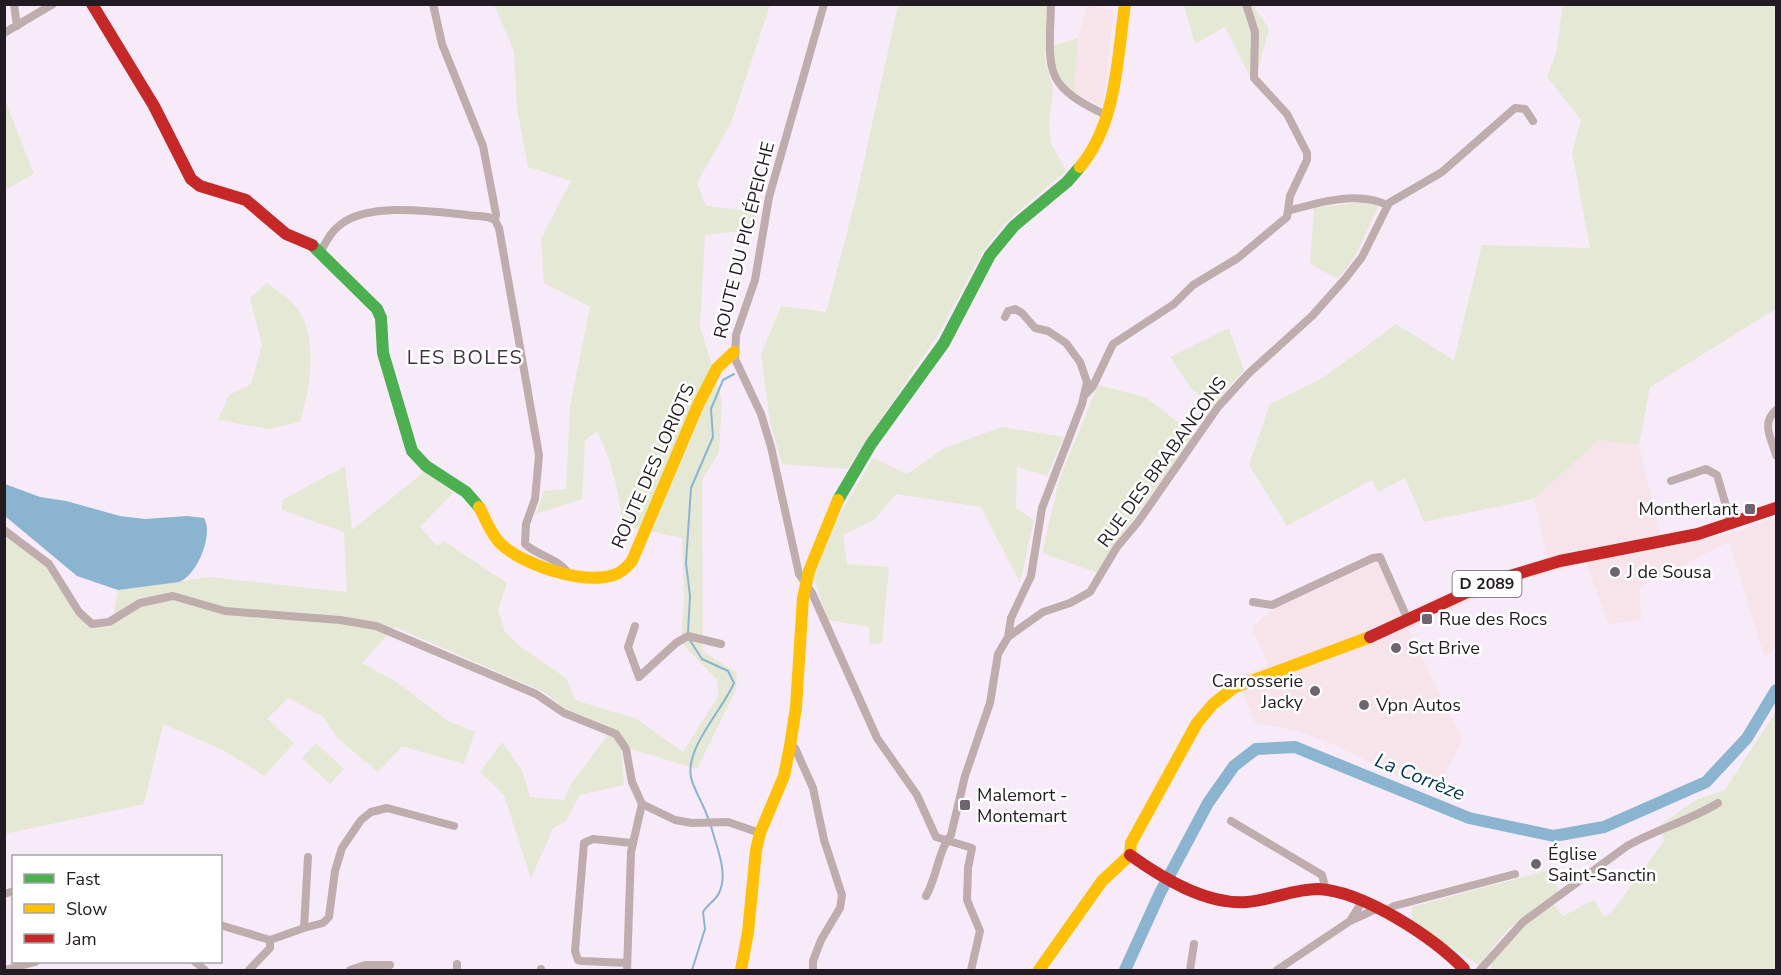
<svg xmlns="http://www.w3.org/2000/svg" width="1781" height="975" viewBox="0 0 1781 975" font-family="'Nunito Sans',sans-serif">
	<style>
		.industrial { fill: #f7e3ea }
		.green { fill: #e5e8d5 }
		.water { fill: #8ab4cf }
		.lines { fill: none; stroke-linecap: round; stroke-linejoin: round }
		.stream { stroke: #8ab4cf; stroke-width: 2 }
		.river { stroke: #8ab4cf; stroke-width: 12 }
		.street { stroke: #beadac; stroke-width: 8 }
		.fast { stroke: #4caf50; stroke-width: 12 }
		.slow { stroke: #ffc107; stroke-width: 12 }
		.jam { stroke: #c62828; stroke-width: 12 }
		.poi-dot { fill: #6d646f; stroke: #fff; stroke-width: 2 }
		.labels { text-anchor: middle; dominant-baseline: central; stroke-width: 5; stroke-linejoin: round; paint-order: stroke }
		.shield { fill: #fff; stroke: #655f66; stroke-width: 1.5 }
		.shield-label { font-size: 16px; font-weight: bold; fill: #231b24 }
		.street-label { font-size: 18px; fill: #231b24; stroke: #fff }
		.poi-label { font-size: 18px; fill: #231b24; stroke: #fff; text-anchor: start }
		.neighbourhood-label { font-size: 20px; letter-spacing: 1.5px; fill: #413044; stroke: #fff }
		.water-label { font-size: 20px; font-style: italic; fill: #00374f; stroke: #fff }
	</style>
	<rect width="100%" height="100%" fill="#f7ebf9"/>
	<path class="industrial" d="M1087,5L1114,10L1103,108L1074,92L1078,38Z
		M1599,440L1639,445L1663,547L1733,533L1776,517V647L1765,658L1729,542L1640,587L1641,620L1609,625L1586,563L1508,584L1408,629L1463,740L1439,785L1393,773L1339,747L1298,731L1255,723L1243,694L1241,675L1268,665L1252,628L1271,610L1377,562L1401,613L1481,580L1547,557L1534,499Z"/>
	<path class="green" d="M494,5H770L731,123L697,183L706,206L757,212L750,230L705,235L700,326L722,400L719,452L702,480L703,651L737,673L736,690L697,769L621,746L624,785L580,795L566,821L553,828L531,879L504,795L480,772L502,742L522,771L530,797L564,800L571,784L613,728L566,709L544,692L395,627L362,663L397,682L448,721L475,732L464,764L402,746L378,772L337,738L324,717L288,698L267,719L294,743L264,776L223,750L163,724L144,804L5,834L4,535L54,572L94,627L111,628L118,590L209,577L347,592L344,532L282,510V500L345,466L352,530L424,472L454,492L420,527L437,546L444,541L507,583L498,610L505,632L521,647L566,678L575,700L637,719L683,752L718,696L717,680L681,642L684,598L682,538L623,526C619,493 612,461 597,431L585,440L582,499L536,514L544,491L566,489L570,406L590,307L544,283L541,239L571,181L528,167L517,109L514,51Z
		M898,5H1047L1045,59L1053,89L1049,123L1051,143L1066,171L1005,223L982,253L939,333L847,469L782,464L770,421L761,354L781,306L826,312L855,202Z
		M1184,5H1256L1255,8L1269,29L1254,84L1225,27L1195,44Z
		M1563,5H1776V309L1650,387L1639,445L1599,440L1534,499L1424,522L1405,478L1378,492L1372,480L1287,526L1249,465L1270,404L1324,377L1396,324L1454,360L1482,245L1590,248L1572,152L1581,120L1547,77L1556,53Z
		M1078,38L1074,92C1059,79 1053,65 1052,46Z
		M5,100L34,174L5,190H4Z
		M1369,201L1378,206L1357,253L1338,279L1310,264L1314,208Z
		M267,283C276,290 289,298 296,307C319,336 310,389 300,422L269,429L218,420L229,395L251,384L262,345L250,298Z
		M1229,328L1244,371L1229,386L1214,407L1191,388L1170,357Z
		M1098,385L1145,397L1195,435L1115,544L1098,573L1042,553L1059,480Z
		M1002,427L1064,437L1047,476L1017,467L1016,508L1034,520L1020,583L981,507L896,494L875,519L843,535L847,564L889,567L882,643L870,644L869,627L828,620L813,576L836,521L873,458L907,474L946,447Z
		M1776,711V970H1493L1488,963L1513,932L1552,902L1563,916L1594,900L1604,917L1611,913L1664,841L1660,825L1697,799L1725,790Z
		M316,743L344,769L330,784L302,758Z
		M1552,869L1559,893L1508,929L1479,965L1412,923V907Z"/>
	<path class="water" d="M5,484L40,497L66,501L120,516L145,519L187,516L204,518C214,534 197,576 179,582L118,590L77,576L5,516Z"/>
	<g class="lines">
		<path class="stream" d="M688,633L690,596L686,563L691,488L713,437L711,409L723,380L734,374
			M689,639L702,659L728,671L734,683C723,709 685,748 691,777C693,789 705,806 709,821
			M692,970L705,929L703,912C707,905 716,900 719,893C729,873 716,846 711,826"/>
		<path class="river" d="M1125,970L1160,893L1208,803L1234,766L1256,749L1295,747L1469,818L1554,836L1604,827L1706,782L1747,738L1776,690"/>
		<path class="street" d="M14,4L17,26
			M433,4L442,44L483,146L496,214L495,220
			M824,4L769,197L755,280L736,335L735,359L761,414L771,447L799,574L812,593L877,738L917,795L936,837L972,848L968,868L967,900L980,931L971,970
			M1051,4C1049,72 1042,85 1108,116
			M4,33L53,4
			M1288,211C1319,202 1358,191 1387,205
			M321,251C326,242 331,231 340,225C371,199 448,214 488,217L495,220L499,228L539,455L535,499L526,524L525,544C538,556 558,558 568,573
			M1005,317L1008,311L1015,309L1022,313L1035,328L1048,331L1066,343L1080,362L1087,382L1082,404L1042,508L1031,576L1011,618L1008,637
			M1084,396L1093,386L1113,344L1174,304L1193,285L1238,258L1287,217L1290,196L1307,160V153L1287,114L1254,78L1255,32L1246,4
			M1776,410C1761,423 1771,438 1776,455
			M1671,481L1706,469L1717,475L1731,523
			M4,530L49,564L79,612L92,624L109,622L140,603L173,596L225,611L340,620L376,626L536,694L564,713L616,734L626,749L632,782L642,804L675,820L692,823L728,822L760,833
			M1253,602L1272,605L1373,558L1380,557L1408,620
			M635,626L628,647L639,677L676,643L688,636L721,644
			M790,746L795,748L813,788L824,840L842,895L840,908L821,940L813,961V970
			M1231,821L1322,875L1326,890
			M4,894L14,891
			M926,896C937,877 938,851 951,835L965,776L990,703L998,654L1008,637L1043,612L1070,603L1090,592L1117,547L1138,522L1218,407L1248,374L1312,316L1345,279L1362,257L1389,203L1442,172L1515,108L1525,109L1533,121
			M1362,902L1350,921L1376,909
			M1383,913L1394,906L1515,874
			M220,925L270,940L304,928L308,857
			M304,928L323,923L329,917L335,871L342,848L361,820L371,812L387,808L454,826
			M195,962L205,970
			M627,963L582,961L578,960L575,951L584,843L593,839L632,843
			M457,964V970
			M5,970L35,962
			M249,970L270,948V940
			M350,970L365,965H390
			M541,970V969
			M627,970L631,852L642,804
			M1190,970L1194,944
			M1277,970L1350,921
			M1480,970L1523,922L1627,846C1657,829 1689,821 1718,803"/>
		<path class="fast" d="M312,245L377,309L381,318L383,353L412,451L426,466L466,492L479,507
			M838,500L871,444L944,343L990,255L1014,226L1067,182L1080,167"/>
		<path class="slow" d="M1080,167C1117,123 1117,59 1125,4
			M479,507C486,519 490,533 500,543C522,565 583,585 614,575C621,573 627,567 632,561L698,405L717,368L734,352
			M741,970L748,932L756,850L760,833L784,776L790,746L796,707L803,598L809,571L838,500
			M1039,970L1102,881L1130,855L1131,843L1197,723L1213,704L1235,687L1370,637"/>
		<path class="jam" d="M92,4L154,106L191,179L200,186L246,200L286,234L312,245
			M1370,637L1463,594L1510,576L1560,561L1698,534L1776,508
			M1130,855C1162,878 1206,905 1247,902C1271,900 1294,889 1318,889C1363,891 1433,937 1464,969"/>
	</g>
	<g class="poi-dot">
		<rect x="1744" y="503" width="12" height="12" rx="3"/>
		<circle cx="1615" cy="572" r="6"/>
		<rect x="1421" y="613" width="12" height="12" rx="3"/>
		<circle cx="1396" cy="648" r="6"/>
		<circle cx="1315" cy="691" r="6"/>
		<circle cx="1364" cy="705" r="6"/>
		<rect x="959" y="799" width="12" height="12" rx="3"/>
		<circle cx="1536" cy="864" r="6"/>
	</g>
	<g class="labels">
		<rect class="shield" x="1452.5" y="571" width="69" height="26" rx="4.5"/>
		<g class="shield-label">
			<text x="1487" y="584">D 2089</text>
		</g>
		<g class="street-label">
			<text transform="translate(744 240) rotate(-76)">ROUTE DU PIC ÉPEICHE</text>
			<text transform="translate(1162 462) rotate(-54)">RUE DES BRABANCONS</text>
			<text transform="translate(653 466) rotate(-66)">ROUTE DES LORIOTS</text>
		</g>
		<g class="poi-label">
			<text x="1738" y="509" text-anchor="end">Montherlant</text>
			<text x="1627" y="572">J de Sousa</text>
			<text x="1439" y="619">Rue des Rocs</text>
			<text x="1408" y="648">Sct Brive</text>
			<text x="1303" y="681" text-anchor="end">Carrosserie<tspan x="1303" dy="21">Jacky</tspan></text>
			<text x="1376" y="705">Vpn Autos</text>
			<text x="977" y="795">Malemort -<tspan x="977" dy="21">Montemart</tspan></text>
			<text x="1548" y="854">Église<tspan x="1548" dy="21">Saint-Sanctin</tspan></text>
		</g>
		<g class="neighbourhood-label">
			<text x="465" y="357">LES BOLES</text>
		</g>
		<g class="water-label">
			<text transform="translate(1420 777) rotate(22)">La Corrèze</text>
		</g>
	</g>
	<rect width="1781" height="975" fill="none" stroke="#231b24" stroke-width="12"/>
	<rect x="12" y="855" width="210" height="108" fill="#ffffff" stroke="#a7a4a7" stroke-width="1.5"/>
	<rect x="24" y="874" width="30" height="9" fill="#4caf50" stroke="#a7a4a7" stroke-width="1.5"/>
	<text x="66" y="885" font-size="18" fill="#231b24">Fast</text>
	<rect x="24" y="904" width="30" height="9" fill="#ffc107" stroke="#a7a4a7" stroke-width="1.5"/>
	<text x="66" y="915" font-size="18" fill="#231b24">Slow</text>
	<rect x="24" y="934" width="30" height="9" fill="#c62828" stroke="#a7a4a7" stroke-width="1.5"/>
	<text x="66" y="945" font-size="18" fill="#231b24">Jam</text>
</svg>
